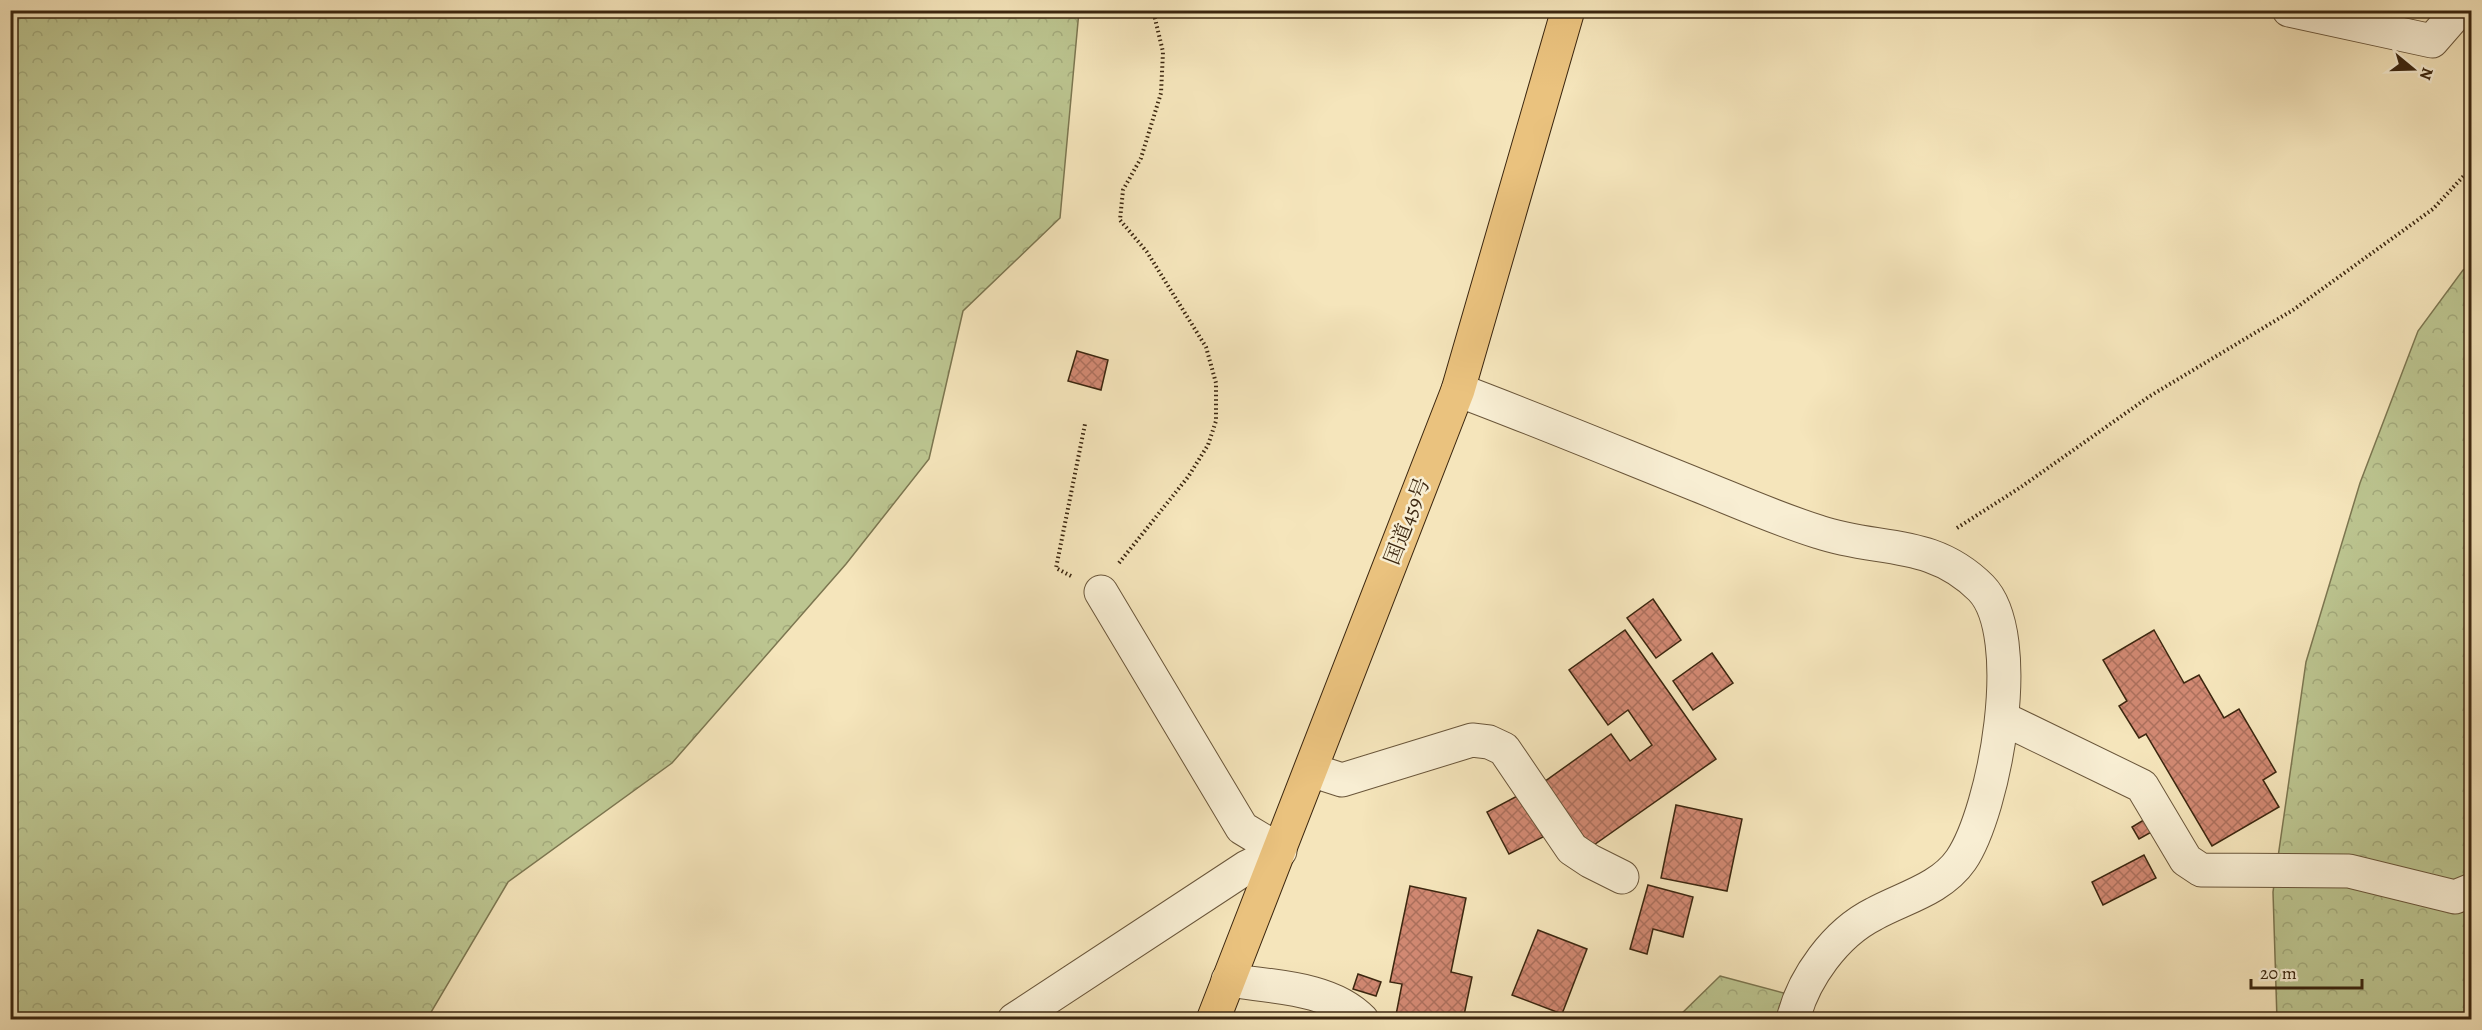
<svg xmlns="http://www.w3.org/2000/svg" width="2482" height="1030" viewBox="0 0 2482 1030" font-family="Alegreya,'Noto Serif JP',serif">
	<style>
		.forest { fill: url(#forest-crowns); stroke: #7c7650; stroke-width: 1.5 }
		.building { fill: url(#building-cross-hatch); stroke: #3b260f; stroke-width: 1.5 }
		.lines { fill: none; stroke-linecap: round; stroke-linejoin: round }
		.minor-casing { stroke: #6a563a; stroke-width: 35 }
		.trunk-casing { stroke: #3b260f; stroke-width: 35 }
		.path { stroke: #3b260f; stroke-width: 4; stroke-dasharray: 1.5 3; stroke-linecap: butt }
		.minor { stroke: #f8eed3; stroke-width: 33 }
		.trunk { stroke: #eac27e; stroke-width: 33 }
		.labels { text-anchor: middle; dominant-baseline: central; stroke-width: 5; stroke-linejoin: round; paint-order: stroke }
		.street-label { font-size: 21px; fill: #3b260f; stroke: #f8eed3 }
	</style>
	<defs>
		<pattern id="forest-crowns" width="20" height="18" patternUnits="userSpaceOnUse" patternTransform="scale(1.5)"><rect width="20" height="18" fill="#bcc590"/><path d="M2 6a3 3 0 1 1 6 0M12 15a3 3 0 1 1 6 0" fill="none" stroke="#a2a97b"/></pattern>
		<pattern id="building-cross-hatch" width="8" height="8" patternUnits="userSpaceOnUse" patternTransform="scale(1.5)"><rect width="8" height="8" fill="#d28973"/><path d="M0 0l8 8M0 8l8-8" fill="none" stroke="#ac705d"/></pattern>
	</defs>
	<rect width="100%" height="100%" fill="#f5e5bb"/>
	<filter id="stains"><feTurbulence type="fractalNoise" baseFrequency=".00333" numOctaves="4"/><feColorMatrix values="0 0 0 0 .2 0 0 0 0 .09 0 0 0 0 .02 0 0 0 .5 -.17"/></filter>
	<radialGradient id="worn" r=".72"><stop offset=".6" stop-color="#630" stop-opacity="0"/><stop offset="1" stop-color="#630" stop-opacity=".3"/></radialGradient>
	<path class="forest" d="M10,11H1079L1060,218L963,311L929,459L846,564L672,763L508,882L427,1019H11Z
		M2471,266V1019L2277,1020L2273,892L2306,662L2360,483L2418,331L2463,270Z
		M1720,976L1802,998L1803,1019L1675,1020Z"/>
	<path class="building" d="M1077,351L1108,360L1101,390L1068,381Z
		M1653,599L1681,640L1656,658L1627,618Z
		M1625,630L1716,759L1591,847L1544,782L1611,734L1630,761L1652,745L1628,710L1608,725L1569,670Z
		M2154,630L2184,683L2199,675L2224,718L2239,709L2276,772L2263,780L2279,807L2212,846L2146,734L2139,738L2119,706L2127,701L2103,660Z
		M1712,653L1733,683L1693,710L1673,681Z
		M1521,794L1543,837L1509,854L1487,812Z
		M1676,805L1742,819L1727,891L1661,878Z
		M2147,818L2155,830L2139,839L2132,827Z
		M2144,855L2156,878L2103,905L2092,882Z
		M1648,885L1693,897L1683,937L1653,929L1647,954L1630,949Z
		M1410,886L1466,898L1451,972L1472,977L1463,1020H1395L1402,984L1390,982Z
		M1538,930L1587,949L1562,1014L1512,995Z
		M1358,974L1381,982L1376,996L1353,989Z
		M1285,1013L1341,1019V1020H1284Z"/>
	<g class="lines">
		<defs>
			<path id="minor" d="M2289,10L2432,41L2459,10
				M1458,390C1538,420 1617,453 1697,485C1737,501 1777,519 1819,532C1877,552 1931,538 1981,588C2027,635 1995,810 1961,860C1941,889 1903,898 1874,914C1836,933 1803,978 1793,1020
				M1101,592L1242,828L1280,851
				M2002,718L2142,786L2186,860L2201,870L2349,871L2455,897L2472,890
				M1311,770L1342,780L1472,740L1489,742L1504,749L1572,849L1590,861L1622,877
				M1228,980C1272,987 1330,987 1362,1020
				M1014,1020L1247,867L1280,851"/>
			<path id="trunk" d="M1213,1020L1458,390L1568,10"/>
		</defs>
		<use href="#minor" class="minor-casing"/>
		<use href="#trunk" class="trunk-casing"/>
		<path class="path" d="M1957,528L2021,487L2150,396L2293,310L2433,209L2472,167
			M1119,563L1188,477L1208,445L1216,421V383L1206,347L1147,252L1120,220L1123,190L1141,158L1161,93L1163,52L1153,10
			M1071,576L1056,568L1085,424"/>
		<use href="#minor" class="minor"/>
		<use href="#trunk" class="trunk"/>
	</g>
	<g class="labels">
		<g class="street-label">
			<text transform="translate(1407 521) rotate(-69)">国道459号</text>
		</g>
	</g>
	<rect width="2482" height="1030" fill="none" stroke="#f5e5bb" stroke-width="36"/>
	<rect x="12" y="12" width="2458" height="1006" fill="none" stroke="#3b260f" stroke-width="3"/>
	<rect x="18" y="18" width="2446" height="994" fill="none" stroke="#3b260f" stroke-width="1.5"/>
	<g transform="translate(2413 69) rotate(109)" stroke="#f8eed3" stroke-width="4.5" paint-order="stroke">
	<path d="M0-4.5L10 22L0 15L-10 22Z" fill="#3b260f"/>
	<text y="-9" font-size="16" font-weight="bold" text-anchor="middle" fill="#3b260f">N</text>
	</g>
	<path d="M2251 979v9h111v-9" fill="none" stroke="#3b260f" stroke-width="3"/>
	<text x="2260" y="979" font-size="18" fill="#3b260f" stroke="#f8eed3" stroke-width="4.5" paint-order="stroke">20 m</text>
	<rect width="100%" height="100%" filter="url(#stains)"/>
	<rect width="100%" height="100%" fill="url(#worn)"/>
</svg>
